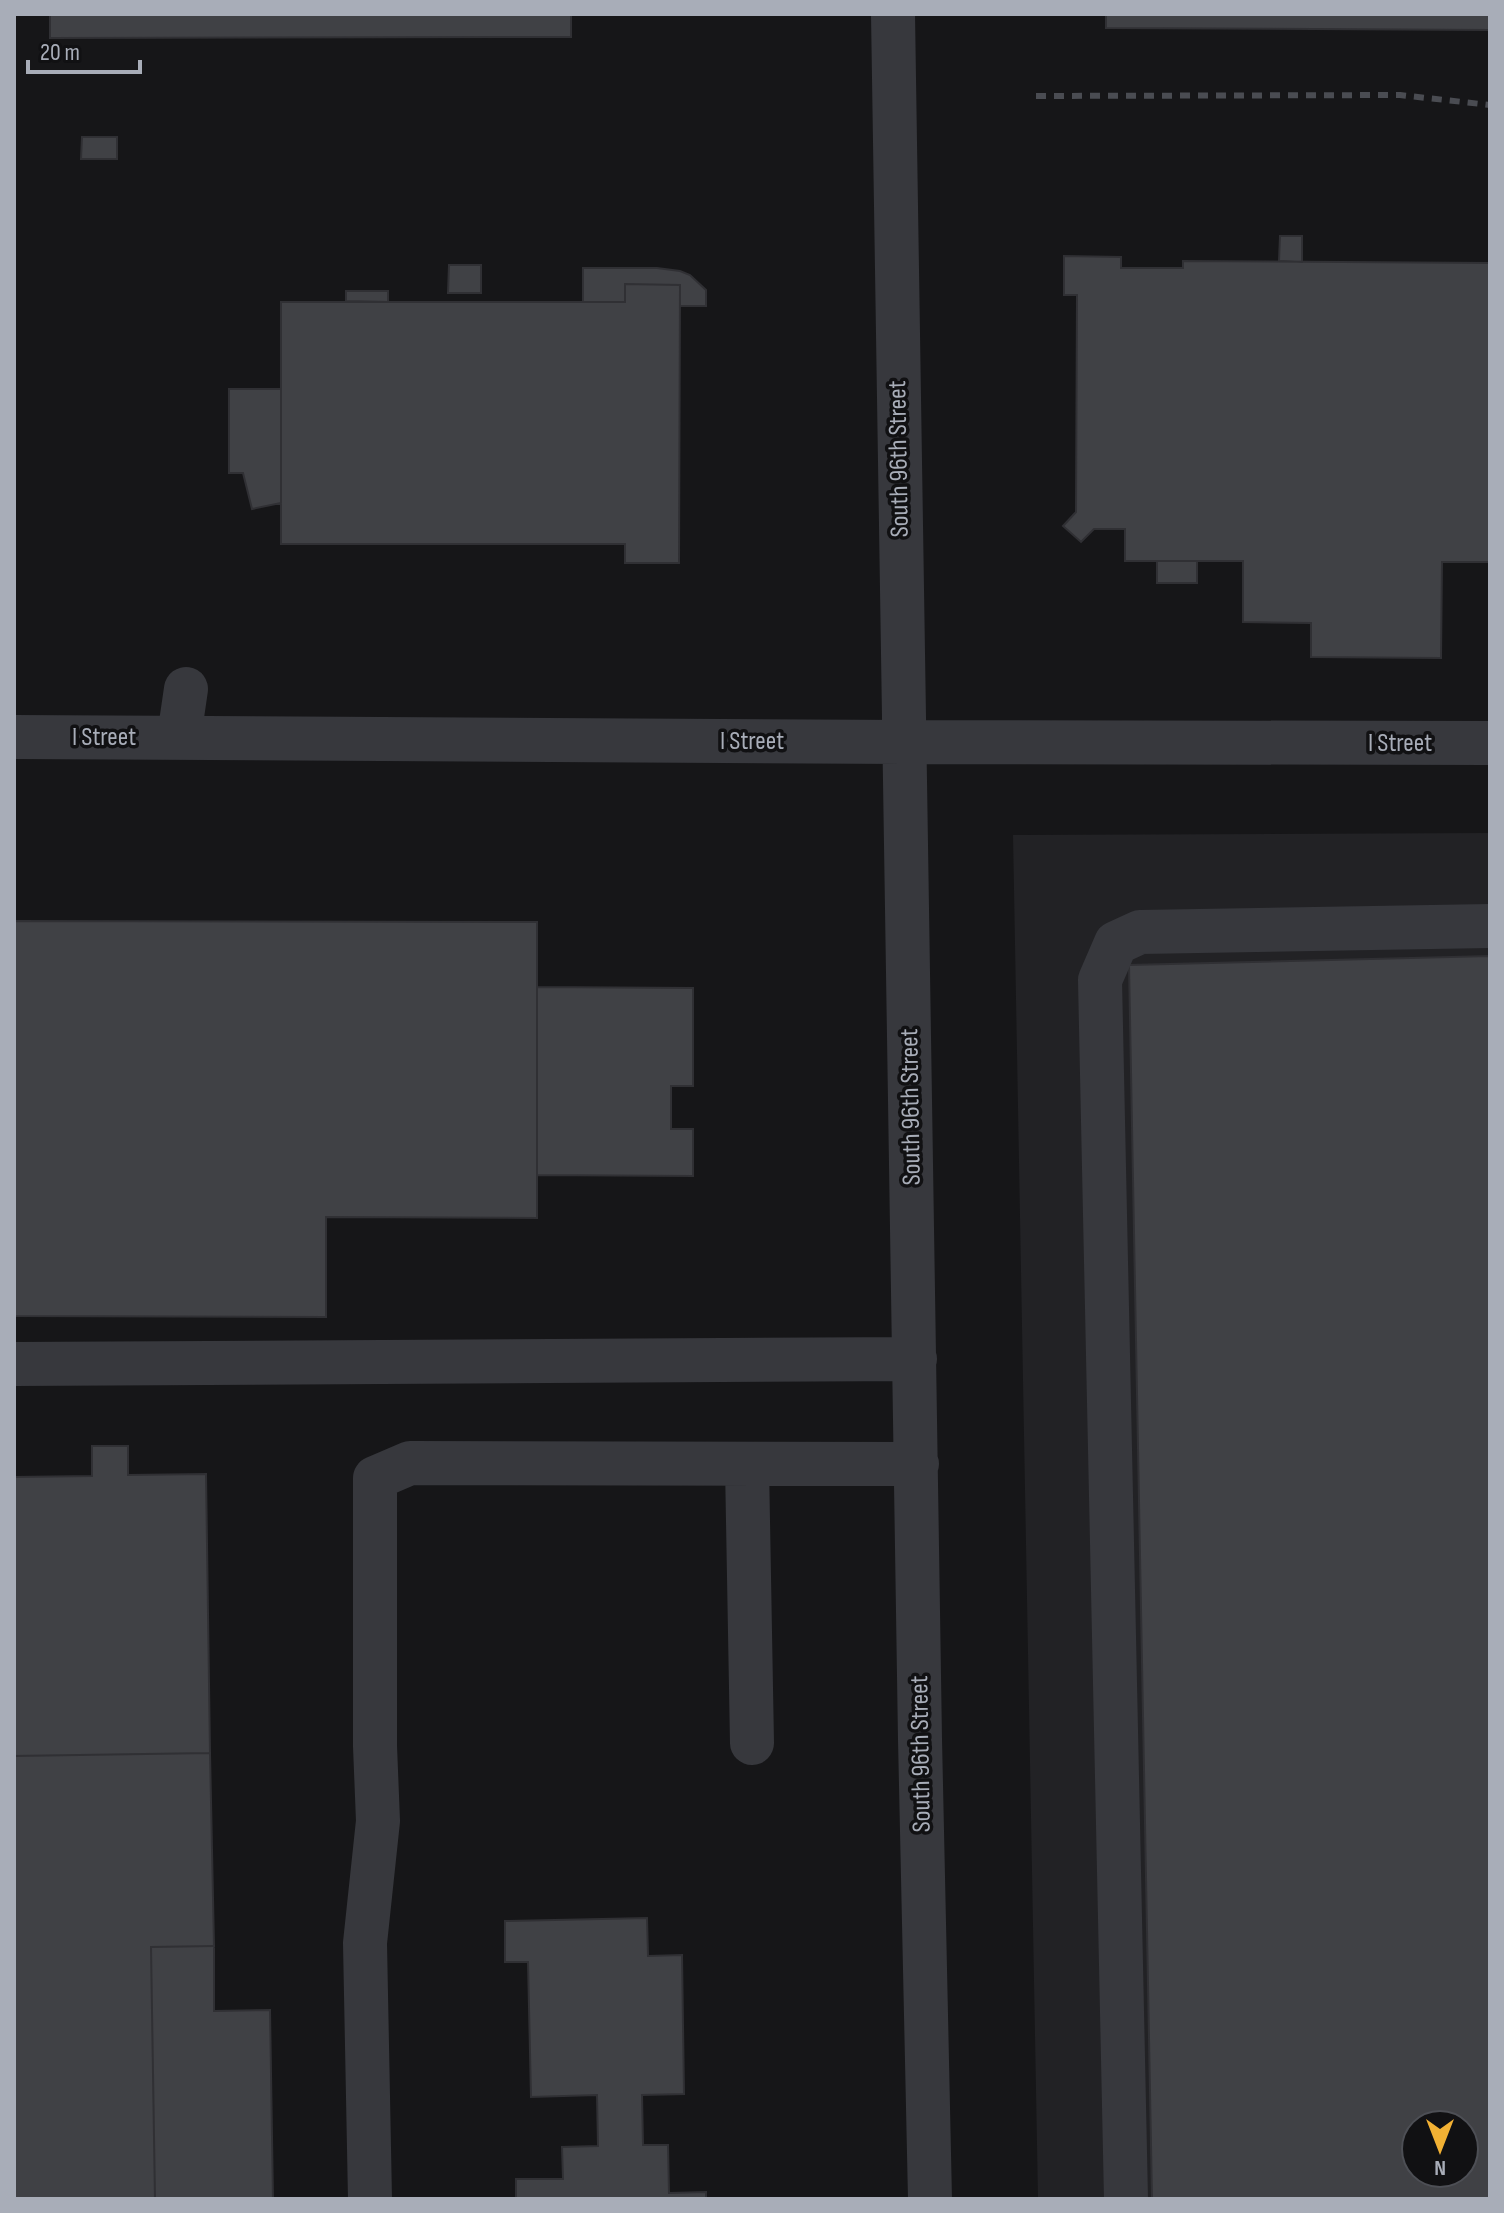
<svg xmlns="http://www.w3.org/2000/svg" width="1504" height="2213" viewBox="0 0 1504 2213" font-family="'Sofia Sans Condensed',sans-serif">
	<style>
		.built { fill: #222225; fill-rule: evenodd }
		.building { fill: #404145; stroke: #303034; stroke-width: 2; fill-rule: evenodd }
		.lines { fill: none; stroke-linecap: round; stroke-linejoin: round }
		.minor { stroke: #37383d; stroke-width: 44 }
		.rail { stroke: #4a4c52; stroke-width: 6; stroke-dasharray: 10 8; stroke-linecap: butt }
		.labels { text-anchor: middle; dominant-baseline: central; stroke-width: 7; stroke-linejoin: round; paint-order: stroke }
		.street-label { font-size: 26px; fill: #a8adb8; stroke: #111113 }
	</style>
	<rect width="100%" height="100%" fill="#161618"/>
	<path class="built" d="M1490,833V2199H1038L1013,835ZM1416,2125H1464V2173H1416Z"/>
	<path class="building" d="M50,14H571V37L50,38Z
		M1106,14H1490V30L1106,28Z
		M82,137H117V159H81Z
		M1280,236H1302V262L1279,261Z
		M1064,256L1121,257V268H1183V261L1490,263V562H1442L1441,658L1311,657V623L1243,622V561H1125V529H1094L1081,542L1063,526L1076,512L1077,295H1064Z
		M449,265H481V293H448Z
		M583,268H657L680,271L690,275L706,290V306H680V285L625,284V302H583Z
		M625,284L680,285L679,563H625V544H281V302H625Z
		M346,291H388V302L346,301Z
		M229,389H281V503L252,509L243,473H229Z
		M1157,561H1197V583H1157Z
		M14,921L537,922V1218L326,1217V1317L14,1316Z
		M1490,956V2199H1152L1129,965ZM1416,2125H1464V2173H1416Z
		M537,987L693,988V1086H671V1129H693V1176L537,1175Z
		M92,1446H128V1475L206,1474L210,1753L14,1756V1477L92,1476Z
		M210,1753L214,1946L151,1947L155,2199H14V1756Z
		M647,1918L648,1956L682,1955L684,2094L642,2095L643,2145H668L669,2193L706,2192V2199H516V2179H563L562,2147L598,2146L597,2095L531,2097L528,1962H505V1921Z
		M214,1946V2011L270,2010L273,2199H155L151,1947Z"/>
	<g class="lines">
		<path class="minor" d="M893,14L920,1739L930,2199
			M14,737L904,742L1490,743
			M179,737L186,689
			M14,1364L915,1359
			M747,1465L752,1743
			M370,2199L365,1943L378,1821L375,1746V1478L410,1463L917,1464
			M1126,2199L1100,980L1116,943L1140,932L1490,926"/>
		<path class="rail" d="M1036,96L1400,95L1490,105"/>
	</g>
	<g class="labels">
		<g class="street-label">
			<text transform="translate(899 459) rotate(-91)">South 96th Street</text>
			<text x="104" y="737">I Street</text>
			<text x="752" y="741">I Street</text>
			<text x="1400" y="743">I Street</text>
			<text transform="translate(911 1107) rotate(-91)">South 96th Street</text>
			<text transform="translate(921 1754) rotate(-91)">South 96th Street</text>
		</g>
	</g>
	<rect width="1504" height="2213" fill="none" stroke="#a8adb8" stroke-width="32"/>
	<g transform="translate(1440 2149) rotate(180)"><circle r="38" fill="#111113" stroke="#4d4f55" stroke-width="2"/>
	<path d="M0-6L14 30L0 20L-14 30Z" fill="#f2b134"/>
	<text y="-12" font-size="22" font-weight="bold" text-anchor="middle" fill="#a8adb8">N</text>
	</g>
	<path d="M28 60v12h112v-12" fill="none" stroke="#a8adb8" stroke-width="4"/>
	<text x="40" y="60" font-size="24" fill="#a8adb8" stroke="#111113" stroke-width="6" paint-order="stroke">20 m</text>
</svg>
